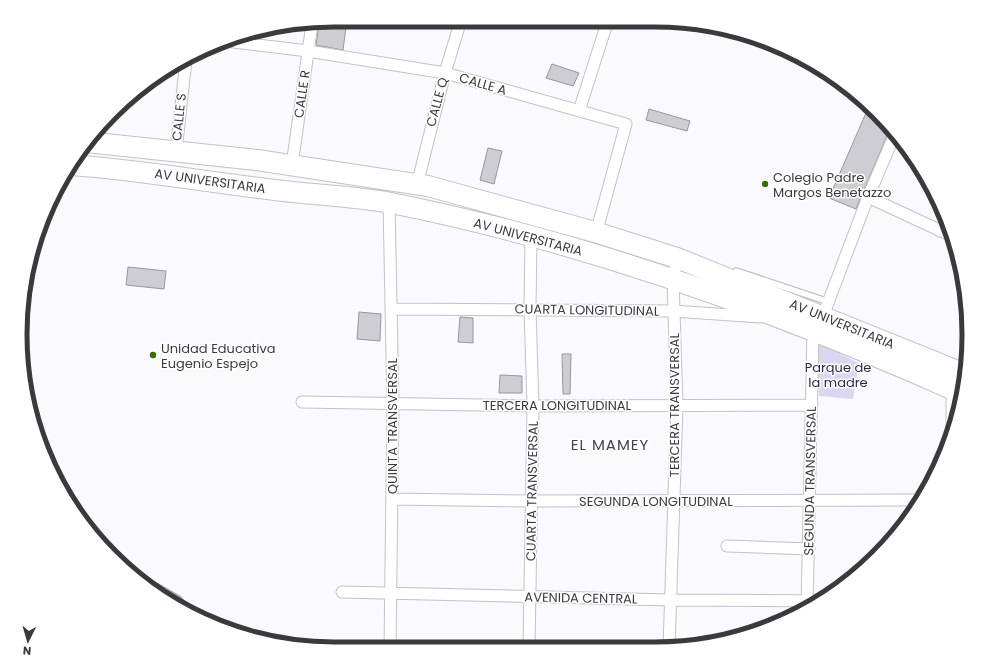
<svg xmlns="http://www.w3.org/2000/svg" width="989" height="669" viewBox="0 0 989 669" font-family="Poppins,sans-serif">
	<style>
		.green { fill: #d8d8f1 }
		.water { fill: #ababc9 }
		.building { fill: #cdcdd2; stroke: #97979c }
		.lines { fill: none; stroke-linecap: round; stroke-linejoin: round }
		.lane-casing { stroke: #c2c2c7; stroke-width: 8 }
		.street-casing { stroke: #c2c2c7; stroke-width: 13 }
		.highway-casing { stroke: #c2c2c7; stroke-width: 22 }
		.lane { stroke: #fff; stroke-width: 5.5 }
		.street { stroke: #fff; stroke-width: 11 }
		.highway { stroke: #fff; stroke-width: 20 }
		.poi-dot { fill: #346f00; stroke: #fff; stroke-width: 1.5 }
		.labels { text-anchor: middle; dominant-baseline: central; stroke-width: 3; stroke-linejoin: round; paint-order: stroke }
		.street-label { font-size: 13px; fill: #3a3a3c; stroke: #fff }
		.poi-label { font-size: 13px; fill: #3a3a3c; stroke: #fff; text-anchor: start }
		.park-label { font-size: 13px; fill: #2a254f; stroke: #fff }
		.quarter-label { font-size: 15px; letter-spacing: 1px; fill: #444449; stroke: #fff }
		.rim { fill: none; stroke: #3a3a3c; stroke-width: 5 }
	</style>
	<rect width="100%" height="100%" fill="#f9f9fe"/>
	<path class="green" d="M817,343L859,363L853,399L819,396Z"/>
	<path class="water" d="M101,542L144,575L181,596L200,618L195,616L112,557Z"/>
	<path class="building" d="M334,20H347L343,50L316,45L319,23Z
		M552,64L579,73L573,86L546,78Z
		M869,106L877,112L890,129L856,209L829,198Z
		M649,109L690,121L687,131L646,120Z
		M488,148L502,151L494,184L480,180Z
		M128,267L166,271L164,289L126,285Z
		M359,312L381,314L380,341L357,339Z
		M460,317L473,318V343L458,342Z
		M562,354H571L570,394H563Z
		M500,375L522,376V393H499Z"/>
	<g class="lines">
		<defs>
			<path id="lane" d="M736,271L829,302"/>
			<path id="street" d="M591,20L606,25
				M225,41L308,51L445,73L626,124L598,226L595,232
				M579,111L608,20
				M176,151L186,60
				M292,165L312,24
				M417,185L445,73L461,20
				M868,197L952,236
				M389,203L393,404L390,649
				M391,309L673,311L760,317
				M823,316L868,197L895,134
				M302,402L533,406L812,405
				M952,432V389L966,361
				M392,499L532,501L921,500
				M727,546L809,549
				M342,592L671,600L820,601
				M807,607L813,331
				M669,648L677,405L673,280L677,258
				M529,649L533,406L530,309L531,236"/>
			<path id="highway" d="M86,142L257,160L428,186L595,232L677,258L965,374
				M72,165C140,170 207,182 275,190C313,195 353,196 391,203C588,242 780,312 963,394"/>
		</defs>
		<use href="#lane" class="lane-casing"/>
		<use href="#street" class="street-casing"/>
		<use href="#highway" class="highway-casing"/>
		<use href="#lane" class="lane"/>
		<use href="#street" class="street"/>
		<use href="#highway" class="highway"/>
	</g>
	<g class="poi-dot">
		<circle cx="765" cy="184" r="4"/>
		<circle cx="153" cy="355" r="4"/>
	</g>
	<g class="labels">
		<g class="street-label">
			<text transform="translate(483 84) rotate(16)">CALLE A</text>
			<text transform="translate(302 94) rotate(-82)">CALLE R</text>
			<text transform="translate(437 102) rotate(-75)">CALLE Q</text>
			<text transform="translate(179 117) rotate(-84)">CALLE S</text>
			<text transform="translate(210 181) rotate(8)">AV UNIVERSITARIA</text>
			<text transform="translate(528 237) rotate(15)">AV UNIVERSITARIA</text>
			<text transform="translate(587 310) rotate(1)">CUARTA LONGITUDINAL</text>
			<text transform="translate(842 324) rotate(22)">AV UNIVERSITARIA</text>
			<text x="557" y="405">TERCERA LONGITUDINAL</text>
			<text transform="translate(674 405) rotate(-90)">TERCERA TRANSVERSAL</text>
			<text transform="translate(392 426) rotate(-90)">QUINTA TRANSVERSAL</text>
			<text transform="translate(810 481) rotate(-89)">SEGUNDA TRANSVERSAL</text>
			<text transform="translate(532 491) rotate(-89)">CUARTA TRANSVERSAL</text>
			<text x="656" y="501">SEGUNDA LONGITUDINAL</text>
			<text transform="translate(581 598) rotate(1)">AVENIDA CENTRAL</text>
		</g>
		<g class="poi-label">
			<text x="773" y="177">Colegio Padre<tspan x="773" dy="15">Margos Benetazzo</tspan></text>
			<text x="161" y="348">Unidad Educativa<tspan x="161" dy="15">Eugenio Espejo</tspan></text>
		</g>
		<g class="park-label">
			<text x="838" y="367">Parque de<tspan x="838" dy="15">la madre</tspan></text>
		</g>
		<g class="quarter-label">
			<text x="610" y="444">EL MAMEY</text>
		</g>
	</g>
	<path d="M0 0H989V669H0ZM334 27H655A307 307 0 0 1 962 334V335A307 307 0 0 1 655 642H334A307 307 0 0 1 27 335V334A307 307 0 0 1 334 27Z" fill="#fff" fill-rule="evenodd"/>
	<path class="rim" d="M334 27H655A307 307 0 0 1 962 334V335A307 307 0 0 1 655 642H334A307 307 0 0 1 27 335V334A307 307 0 0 1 334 27Z"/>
	<g transform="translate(28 641) rotate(185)" stroke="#ffffff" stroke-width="3" paint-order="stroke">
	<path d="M0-3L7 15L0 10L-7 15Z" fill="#3a3a3c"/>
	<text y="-6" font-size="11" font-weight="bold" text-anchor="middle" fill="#3a3a3c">N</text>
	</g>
</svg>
